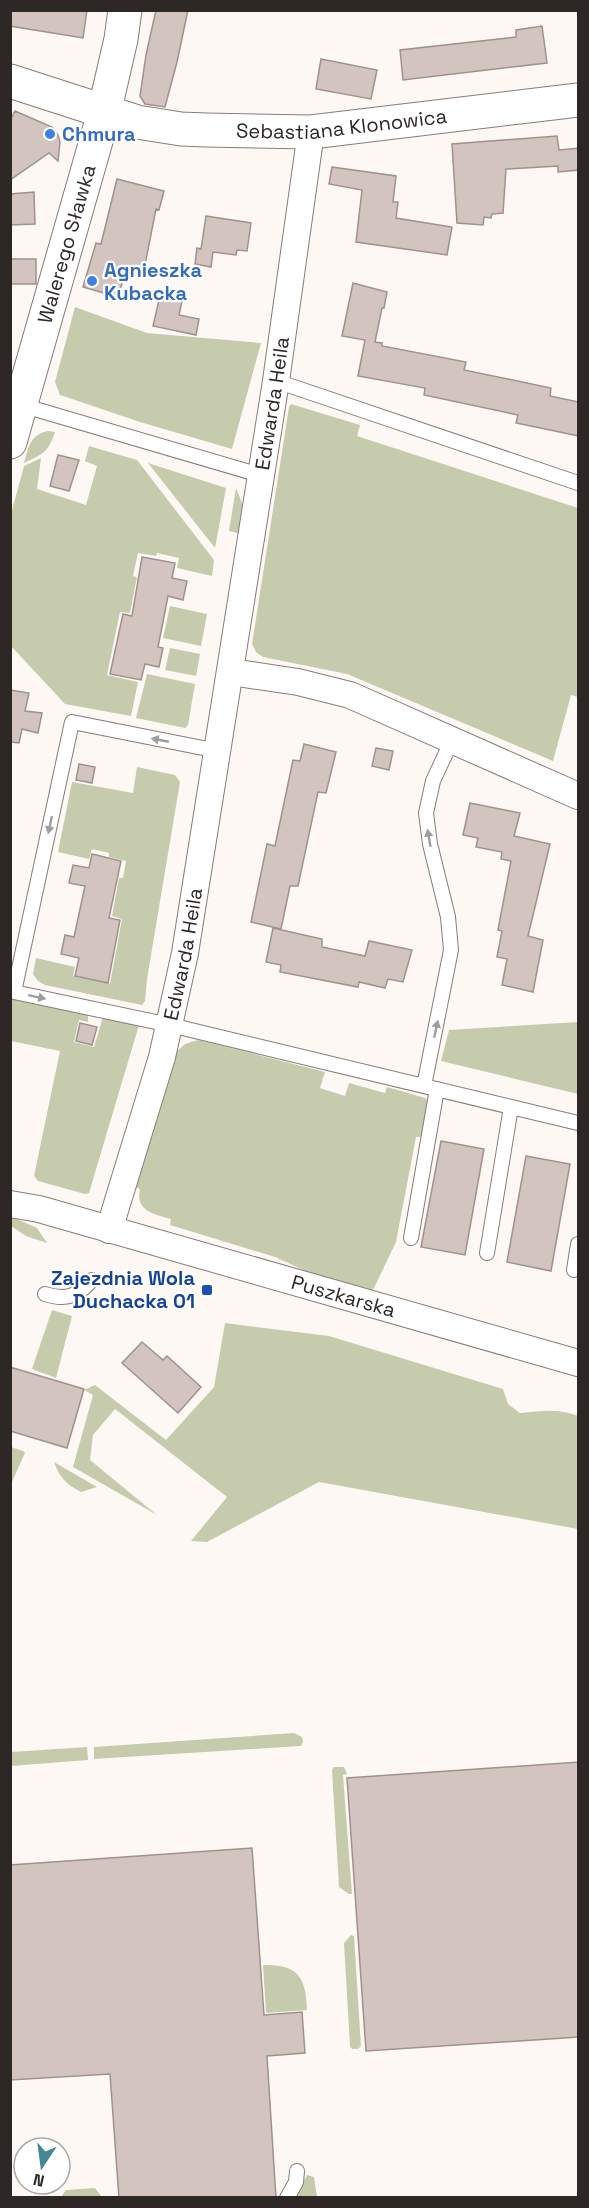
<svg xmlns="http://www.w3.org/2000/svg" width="589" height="2208" viewBox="0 0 589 2208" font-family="'Space Grotesk',sans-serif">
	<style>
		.green { fill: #c7cbad }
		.building { fill: #d3c4bf; stroke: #a0918c; stroke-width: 1.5 }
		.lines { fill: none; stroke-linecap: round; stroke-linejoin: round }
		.lane-casing { stroke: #897b77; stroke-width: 16 }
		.street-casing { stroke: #897b77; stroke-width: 28 }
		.secondary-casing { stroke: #897b77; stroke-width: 35 }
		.lane { stroke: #fff; stroke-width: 14 }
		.street { stroke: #fff; stroke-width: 26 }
		.secondary { stroke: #fff; stroke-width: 33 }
		.oneway { fill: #a09e9d }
		.shop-dot { fill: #3f7fe0; stroke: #fff; stroke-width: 2 }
		.transit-dot { fill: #1a4fb4; stroke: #fff; stroke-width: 2 }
		.labels { text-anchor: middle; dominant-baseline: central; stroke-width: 4.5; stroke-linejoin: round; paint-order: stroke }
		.street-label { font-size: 20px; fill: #2d2725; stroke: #fff }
		.shop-label { font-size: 20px; font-weight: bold; fill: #366cbe; stroke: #fff; text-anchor: start }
		.transit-label { font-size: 20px; font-weight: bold; fill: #164399; stroke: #fff; text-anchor: end }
	</style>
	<rect width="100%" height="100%" fill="#fef8f5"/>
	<path class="green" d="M75,307L147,333L261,343L232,449L140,422L60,395L55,382Z
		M291,404L360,425L357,436L578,508V697L571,695L553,761L347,674L263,657L256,652L252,644L289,407Z
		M48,431L55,432C48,453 43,454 24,463C29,446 30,435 48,431Z
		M89,446L137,460L214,560L212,576L177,568L179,558L157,553L156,556L138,553L133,576L137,577L130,613L120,612L107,675L138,682L131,716L65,704L11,646V514L24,466L41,458L37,489L86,505L97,466L85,461Z
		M148,463L226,488L215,548Z
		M236,488L244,508L241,534L229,531Z
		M170,606L207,614L201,646L163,638Z
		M170,648L200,654L196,676L165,670Z
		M147,674L195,684L188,725L185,728L136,718Z
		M137,767L175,775L180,782L147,979L145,1001L142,1005L45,985L38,981L33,974L36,958L75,967L73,976L110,984L122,919L112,916L119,878H123L126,861L109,857V853L92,849L89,859L58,852L72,782L133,793Z
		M11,997L88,1013V1022L79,1020L74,1042L94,1047L103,1017L139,1025L89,1193L85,1194L38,1181L34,1176L60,1051L11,1041Z
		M578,1022V1094L441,1061L449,1030Z
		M198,1040L325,1072L320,1088L345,1096L349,1083L385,1093L387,1087L425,1098L428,1101L423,1137H416L396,1242L373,1290L310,1273L275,1257L170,1225L171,1219C154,1214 135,1211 140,1189L136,1187L175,1053L185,1044Z
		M10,1216L37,1228L47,1243L26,1236L11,1226Z
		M52,1310L72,1316L56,1378L32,1369Z
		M225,1323L329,1336L503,1389L508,1404L520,1413C541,1411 559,1408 578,1416V1529L319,1482L207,1542L191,1541L227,1497L115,1409L93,1435L90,1460L157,1515L73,1467L93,1395L84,1390L95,1385L166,1440L214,1387Z
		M11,1447L23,1451L25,1453L11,1484Z
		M54,1462L97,1487L81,1492C67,1485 59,1477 54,1462Z
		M294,1733L302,1737L303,1742L301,1746L94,1759V1747Z
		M87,1747L88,1760L11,1766V1752Z
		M334,1767H344L347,1774L343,1775L352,1894H349L339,1887L332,1770Z
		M351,1935L354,1936L361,2046L358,2049H352L350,2046L344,1943Z
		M263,1965C298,1964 306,1977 307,2010L266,2013Z
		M307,2175L314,2177L317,2197H295Z
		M95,2188L102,2197H61L66,2190Z"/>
	<path class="building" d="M10,10H87L83,38L10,26Z
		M156,10H188L177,62L165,107L145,104L140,96L146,55Z
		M542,26L547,63L403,80L400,50L516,37V30Z
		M321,59L377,70L371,99L316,89Z
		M15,111L52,127L58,135L60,142L58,161L49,153L10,180V121Z
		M557,136L559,150L579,148V170L558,172V166L506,169L503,213L492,214L491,218L484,217L483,225L457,223L452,144Z
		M332,167L396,176L393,202H398L396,218L452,227L447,255L356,242L362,190L329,184Z
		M117,179L164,191L159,210L156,209L143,275L126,270L118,297L83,287L96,243L101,244Z
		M34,192L35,224L10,225V194Z
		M206,216L251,223L247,251L237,250L236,255L213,252L211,267L195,264L197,248L201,249Z
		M10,259H36V284H10Z
		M353,283L387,292L384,308H382L375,342L382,343V346L466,362L464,370L551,388L550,396L579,402V436L516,423L518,415L424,395L425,388L358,376L365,340L342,336Z
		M160,296L182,301L179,315L199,319L196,335L153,326Z
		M58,455L79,460L69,491L50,486Z
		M142,557L175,563L172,578L187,581L183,600L168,596L158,647L163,648L159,667L145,664L141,680L110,674L123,614L132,616Z
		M10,690L29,693L25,711L42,713L38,733L22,729L19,743L10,742Z
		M304,744L336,752L326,793L318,792L298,886H290L281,929L251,922L267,844L275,846L293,760L300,761Z
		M376,748L393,751L389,770L372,766Z
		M79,764L95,767L92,783L76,780Z
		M470,803L520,813L514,836L550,844L528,936L543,940L533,992L502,985L507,959L497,957L502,931L498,930L511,861L501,859L502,852L476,847L478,838L463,835Z
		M92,854L121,861L109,918L120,920L108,983L75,976L79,958L61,954L65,935L74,937L85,886L69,883L73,865L89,868Z
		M273,928L322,939V947L365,956L369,941L412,950L403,982L388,979L385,988L359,982L358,987L280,972L281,965L266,962Z
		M80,1023L97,1027L92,1045L76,1041Z
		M441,1141L484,1149L465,1255L421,1247Z
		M526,1156L570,1164L551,1271L507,1262Z
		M142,1342L163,1360L167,1356L201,1387L178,1413L122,1363Z
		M10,1367L84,1389L67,1448L10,1431Z
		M579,1762V2037L366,2051L347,1778Z
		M252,1848L264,2015L302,2012L305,2053L267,2056L276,2198H119L110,2074L10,2080V1865Z"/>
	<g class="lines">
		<defs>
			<path id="lane" d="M276,381L578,483
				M21,405L260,475
				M218,751L72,722L14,992L170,1025L578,1123
				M424,1086L451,950L448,917L430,844L426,813L433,781L452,740
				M411,1238L437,1089
				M487,1253L511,1107
				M574,1270L578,1244
				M45,1294C66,1301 78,1296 92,1280
				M287,2198L296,2182L297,2171"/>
			<g id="street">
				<path d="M231,672L298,682L350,695L578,796"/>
				<path id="s1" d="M10,1204L39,1209L578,1363"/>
				<path id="s2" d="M109,1230L162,1057L185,953L276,381L311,132"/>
			</g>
			<g id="secondary">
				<path id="s3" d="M10,81L137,122L181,129L206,130L311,132L578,100"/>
				<path id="s4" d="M10,442L104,113L121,39L125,10"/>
			</g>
		</defs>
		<use href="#lane" class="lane-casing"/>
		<use href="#street" class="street-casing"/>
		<use href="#secondary" class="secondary-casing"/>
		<use href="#lane" class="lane"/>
		<use href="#street" class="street"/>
		<use href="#secondary" class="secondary"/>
	</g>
	<defs><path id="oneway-solid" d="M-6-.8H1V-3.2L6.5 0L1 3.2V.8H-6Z" transform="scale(1.5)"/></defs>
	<g class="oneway">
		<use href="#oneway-solid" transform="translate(160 740) rotate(-169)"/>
		<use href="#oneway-solid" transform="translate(50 825) rotate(102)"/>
		<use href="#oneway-solid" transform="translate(429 838) rotate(-100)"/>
		<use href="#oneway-solid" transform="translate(37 997) rotate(12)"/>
		<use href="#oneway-solid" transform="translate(436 1029) rotate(-78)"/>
	</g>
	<g class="shop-dot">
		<circle cx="50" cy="134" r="6"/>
		<circle cx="92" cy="281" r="6"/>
	</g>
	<rect class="transit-dot" x="201" y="1284" width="12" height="12" rx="3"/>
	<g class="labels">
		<g class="street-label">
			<text stroke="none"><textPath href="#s3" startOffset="339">Sebastiana Klonowica</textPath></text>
			<text stroke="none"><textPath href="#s4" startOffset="206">Walerego Sławka</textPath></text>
			<text stroke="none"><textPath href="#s2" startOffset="844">Edwarda Heila</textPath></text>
			<text stroke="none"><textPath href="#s2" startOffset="286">Edwarda Heila</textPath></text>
			<text stroke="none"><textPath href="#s1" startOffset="346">Puszkarska</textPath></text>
		</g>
		<g class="shop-label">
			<text x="62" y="134">Chmura</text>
			<text x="104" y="270">Agnieszka<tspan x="104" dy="23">Kubacka</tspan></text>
		</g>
		<g class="transit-label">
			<text x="195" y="1278">Zajezdnia Wola<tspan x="195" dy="23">Duchacka 01</tspan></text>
		</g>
	</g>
	<rect width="589" height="2208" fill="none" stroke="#2d2725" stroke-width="24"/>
	<g transform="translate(42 2166) rotate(193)"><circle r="28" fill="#ffffff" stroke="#aba9a8" stroke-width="1.5"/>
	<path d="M0-4.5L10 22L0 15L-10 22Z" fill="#448796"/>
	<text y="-9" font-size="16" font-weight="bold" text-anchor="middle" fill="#2d2725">N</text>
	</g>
</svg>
